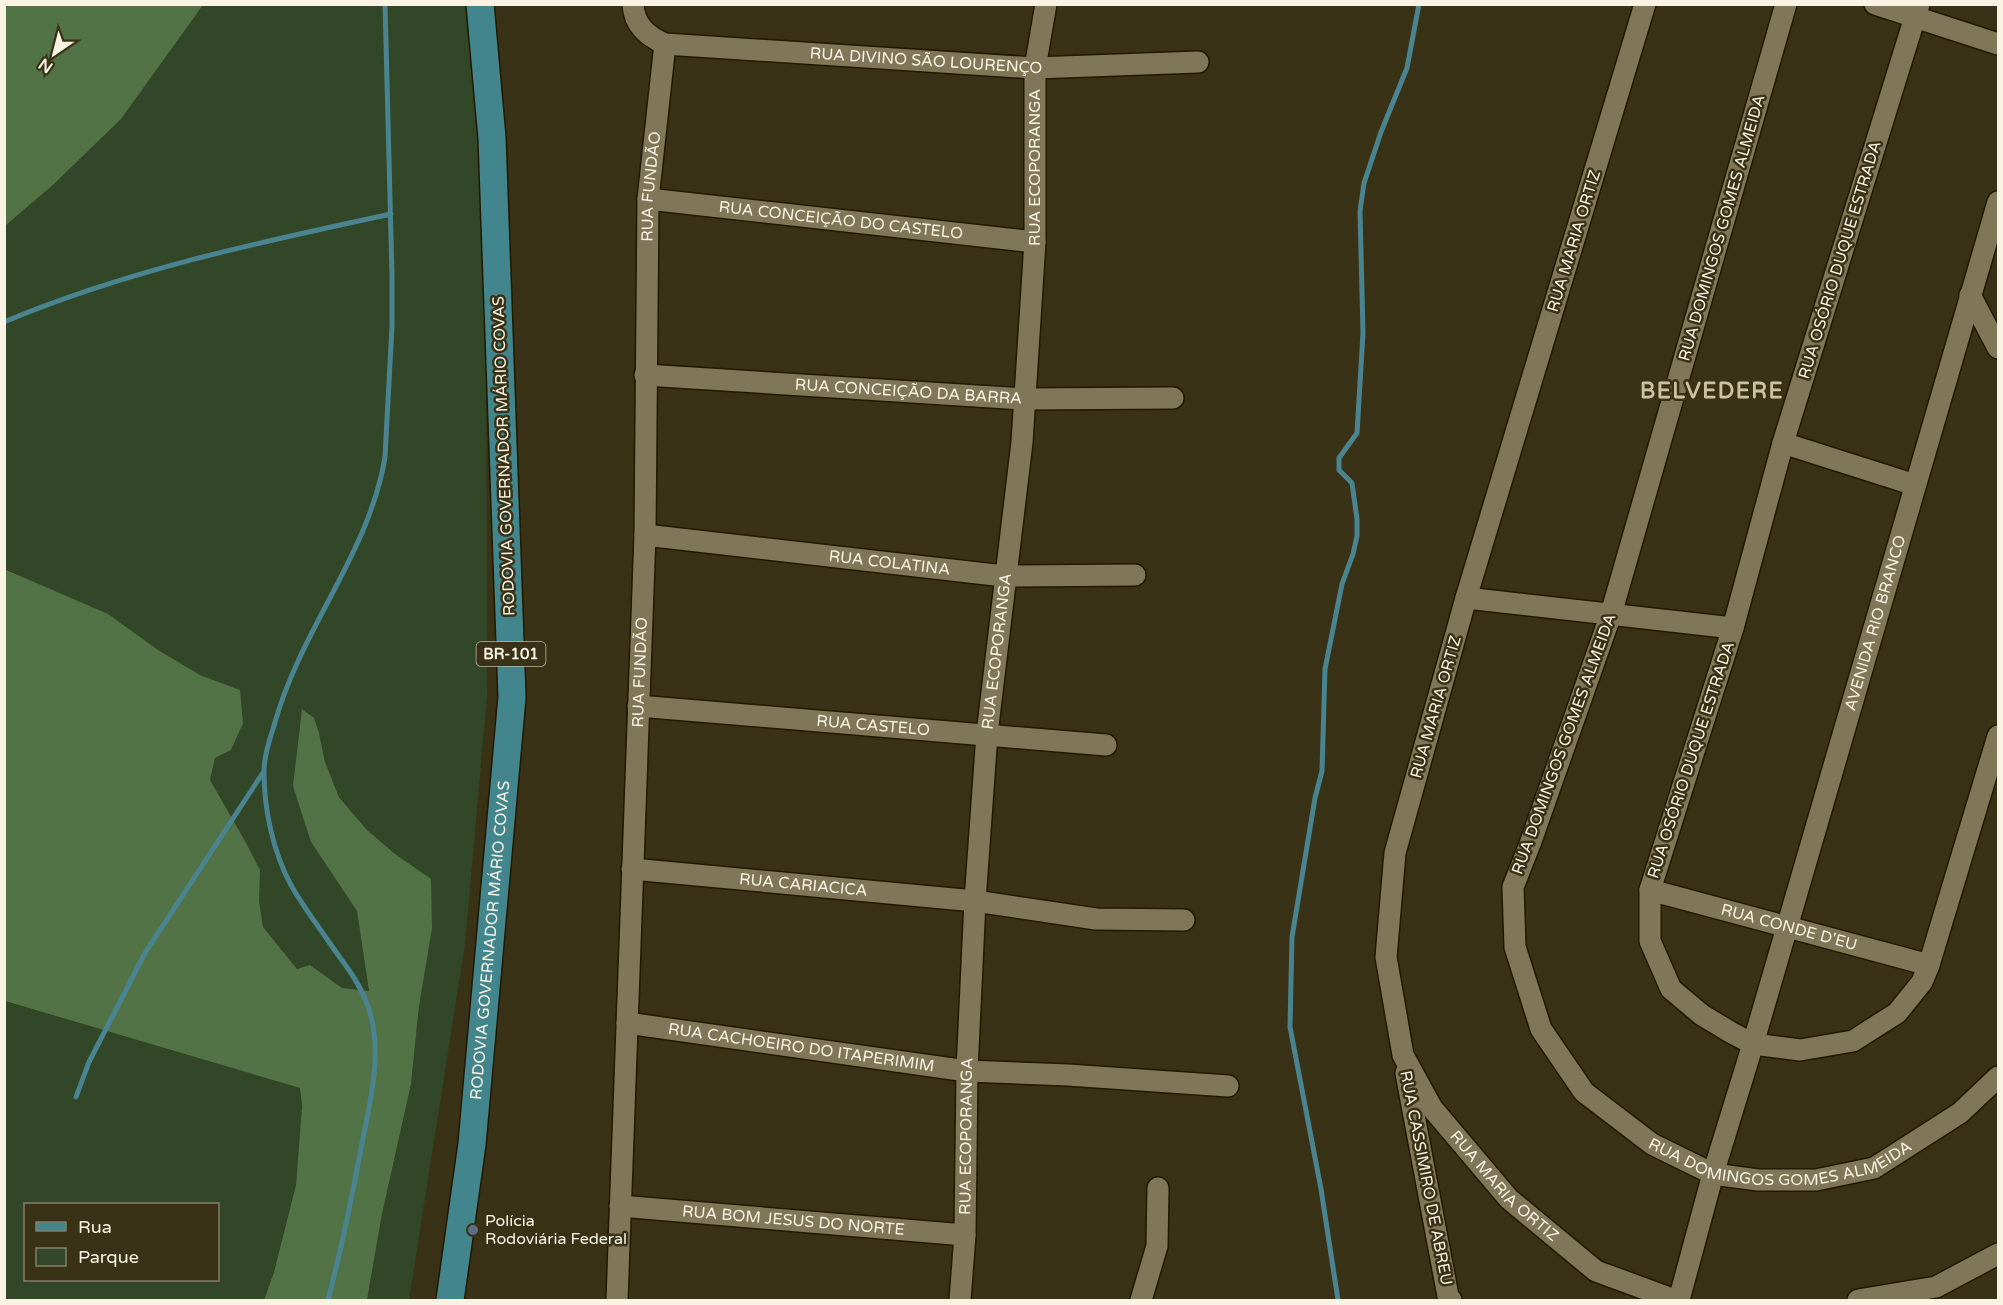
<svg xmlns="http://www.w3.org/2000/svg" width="2003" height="1305" viewBox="0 0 2003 1305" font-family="'Varela Round',sans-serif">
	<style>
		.green { fill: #314728; fill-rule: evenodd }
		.forest { fill: #527345 }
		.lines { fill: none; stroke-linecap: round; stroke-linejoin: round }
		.stream { stroke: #4a8490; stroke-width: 5 }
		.minor-casing { stroke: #211900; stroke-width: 24 }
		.major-casing { stroke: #211900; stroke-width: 30 }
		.minor { stroke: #807759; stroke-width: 21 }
		.major { stroke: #43858d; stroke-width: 27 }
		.service-dot { fill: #5c6f8a; stroke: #3a3216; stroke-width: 2 }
		.labels { text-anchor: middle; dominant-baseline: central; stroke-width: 5; stroke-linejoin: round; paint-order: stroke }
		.shield { fill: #3a3216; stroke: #bfb9a6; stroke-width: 1.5 }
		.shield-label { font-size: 15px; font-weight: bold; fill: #f8f3e3 }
		.street-label { font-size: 16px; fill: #f8f3e3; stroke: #3a3216 }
		.poi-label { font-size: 16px; fill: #f8f3e3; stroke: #3a3216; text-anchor: start }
		.district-label { font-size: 22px; font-weight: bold; letter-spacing: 1.5px; fill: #cbc2a2; stroke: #3a3216 }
	</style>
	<rect width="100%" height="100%" fill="#3a3216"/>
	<path class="green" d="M203,5H469L478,76L486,322L487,696L465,944L409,1300H367L382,1214L411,1084L419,1006L395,854L367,830L339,796L325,762L319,733L311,842L357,911L369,991L342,988L310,965L297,969L263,927L259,901V870L245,841L210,780L215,758L231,750L240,690L200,675L158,650L46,588L5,569V226L54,184L121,119Z
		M4,1001L300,1088C307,1160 288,1233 264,1300H5ZM26,1204H218V1280H26Z"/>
	<path class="forest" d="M5,4L203,5L121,119L54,184L5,226Z
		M4,569L108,614L158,650L200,675L240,690L243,723L231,750L215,758L210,780L245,841L260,870L259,901L263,927L297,969L310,965L342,988L369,991L357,911L311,842L293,786L302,709L314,718L319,733L325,762L339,797L367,830L395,854L431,879L432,928L419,1006L411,1084L382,1214L367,1300H264L274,1272L296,1185L302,1107L300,1088L5,1001Z"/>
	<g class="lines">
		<path class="stream" d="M4,322C128,270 260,242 391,214
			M76,1097L89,1062L145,953L264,771
			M328,1300C340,1254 350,1207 359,1159C368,1108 387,1049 365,999C357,978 341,960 329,942C316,923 302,905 291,885C273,852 264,809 264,772C264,754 271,736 276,719C302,628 370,551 385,457L392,326V276L385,4
			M1338,1300L1321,1189L1290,1027L1292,937L1315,798L1322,771L1325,669L1342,584L1353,554L1357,536V519L1352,483L1339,470V458L1357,433L1363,333L1360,211L1364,183L1381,132L1407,68L1419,4"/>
		<defs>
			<g id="minor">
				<path id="s1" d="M633,4C634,25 647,36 665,44L1035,68L1198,62"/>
				<path id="s2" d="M1645,4L1466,598L1395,853L1386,957L1403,1055L1432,1108L1509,1199L1596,1271L1675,1300"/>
				<path id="s3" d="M1786,4L1611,614L1530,844L1513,887L1515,947L1541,1029L1584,1092L1652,1144L1713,1174L1758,1180H1816L1874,1168L1960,1113L1998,1077"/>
				<path d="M1875,4L1998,44"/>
				<path d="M1919,4L1783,443L1733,628L1650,890V941L1671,989L1702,1015L1732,1033L1753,1044L1800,1050L1853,1041L1897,1013L1922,982L1929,965L1998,736"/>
				<path id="s4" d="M648,199L1035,242"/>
				<path d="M1970,295L1998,348"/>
				<path id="s5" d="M645,375L1024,399L1173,398"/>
				<path d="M1783,443L1915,485"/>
				<path id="s6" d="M645,535L1004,576L1135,575"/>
				<path d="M1466,598L1733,628"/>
				<path id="s7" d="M638,706L1106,745"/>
				<path id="s8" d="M632,869L975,901L1096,919L1184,920"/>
				<path id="s9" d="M1650,890L1929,965"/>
				<path id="s10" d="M627,1023L967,1071L1068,1075L1228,1086"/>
				<path d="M1406,1073L1448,1296L1451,1300"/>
				<path id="s11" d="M620,1206L965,1235"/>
				<path id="s12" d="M617,1300L645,535L648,199L665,44"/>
				<path id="s13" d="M960,1300L965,1235L967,1071L975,901L987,734L1022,442L1035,242V68L1046,4"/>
				<path d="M1141,1300L1157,1246L1158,1188"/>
				<path id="s14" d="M1679,1300L1713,1174L1753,1044L1998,202"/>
				<path d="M1858,1300L1936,1287L1998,1254"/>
			</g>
			<g id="major">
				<path id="s15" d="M450,1300L472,1144L512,697L492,138L480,4"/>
			</g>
		</defs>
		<use href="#minor" class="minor-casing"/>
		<use href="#major" class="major-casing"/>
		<use href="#minor" class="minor"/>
		<use href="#major" class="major"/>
	</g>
	<circle class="service-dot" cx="473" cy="1230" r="6"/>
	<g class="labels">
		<rect class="shield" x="476.5" y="642" width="69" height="24" rx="4.5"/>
		<g class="shield-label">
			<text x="511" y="654">BR-101</text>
		</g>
		<g class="street-label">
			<text stroke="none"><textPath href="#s1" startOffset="316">RUA DIVINO SÃO LOURENÇO</textPath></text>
			<text stroke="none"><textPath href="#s13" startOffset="1136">RUA ECOPORANGA</textPath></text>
			<text stroke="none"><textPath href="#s12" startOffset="1114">RUA FUNDÃO</textPath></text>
			<text stroke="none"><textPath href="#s4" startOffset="194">RUA CONCEIÇÃO DO CASTELO</textPath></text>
			<text transform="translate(1722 228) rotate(-74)">RUA DOMINGOS GOMES ALMEIDA</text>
			<text transform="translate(1574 241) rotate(-73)">RUA MARIA ORTIZ</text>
			<text transform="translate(1840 260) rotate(-73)">RUA OSÓRIO DUQUE ESTRADA</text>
			<text stroke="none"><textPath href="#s5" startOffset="264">RUA CONCEIÇÃO DA BARRA</textPath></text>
			<text transform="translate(504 456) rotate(-92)">RODOVIA GOVERNADOR MÁRIO COVAS</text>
			<text stroke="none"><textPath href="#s6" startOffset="246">RUA COLATINA</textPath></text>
			<text stroke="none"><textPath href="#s14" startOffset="705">AVENIDA RIO BRANCO</textPath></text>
			<text stroke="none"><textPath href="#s13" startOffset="650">RUA ECOPORANGA</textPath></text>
			<text stroke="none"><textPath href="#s12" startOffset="628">RUA FUNDÃO</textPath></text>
			<text transform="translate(1436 707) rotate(-74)">RUA MARIA ORTIZ</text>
			<text stroke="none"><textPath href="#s7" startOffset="236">RUA CASTELO</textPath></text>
			<text transform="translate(1564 744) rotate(-70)">RUA DOMINGOS GOMES ALMEIDA</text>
			<text transform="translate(1691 760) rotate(-72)">RUA OSÓRIO DUQUE ESTRADA</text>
			<text stroke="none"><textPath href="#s8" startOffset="172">RUA CARIACICA</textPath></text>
			<text stroke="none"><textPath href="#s9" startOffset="144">RUA CONDE D'EU</textPath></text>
			<text stroke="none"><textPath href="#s15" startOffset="362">RODOVIA GOVERNADOR MÁRIO COVAS</textPath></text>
			<text stroke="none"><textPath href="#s10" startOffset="176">RUA CACHOEIRO DO ITAPERIMIM</textPath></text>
			<text stroke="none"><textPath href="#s13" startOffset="164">RUA ECOPORANGA</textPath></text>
			<text stroke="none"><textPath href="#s3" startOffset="1368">RUA DOMINGOS GOMES ALMEIDA</textPath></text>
			<text transform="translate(1426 1178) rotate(79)">RUA CASSIMIRO DE ABREU</text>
			<text stroke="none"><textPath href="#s2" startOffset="1256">RUA MARIA ORTIZ</textPath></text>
			<text stroke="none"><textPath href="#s11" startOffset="174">RUA BOM JESUS DO NORTE</textPath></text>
		</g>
		<g class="poi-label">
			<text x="485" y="1221">Polícia<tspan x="485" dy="18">Rodoviária Federal</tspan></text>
		</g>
		<g class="district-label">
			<text x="1712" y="391">BELVEDERE</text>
		</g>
	</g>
	<rect width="2003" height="1305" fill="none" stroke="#f8f3e3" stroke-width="12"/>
	<rect x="24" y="1203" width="195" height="78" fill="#3a3216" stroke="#867f68" stroke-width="1.5"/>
	<rect x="36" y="1222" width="30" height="9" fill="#43858d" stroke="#867f68" stroke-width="1.5"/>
	<text x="78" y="1233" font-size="18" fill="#f8f3e3">Rua</text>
	<rect x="36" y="1248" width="30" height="18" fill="#314728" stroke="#867f68" stroke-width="1.5"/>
	<text x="78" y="1263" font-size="18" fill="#f8f3e3">Parque</text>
	<g transform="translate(54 54) rotate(215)" stroke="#3a3216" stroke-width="4.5" paint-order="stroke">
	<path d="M0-4.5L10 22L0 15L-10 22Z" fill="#f8f3e3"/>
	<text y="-9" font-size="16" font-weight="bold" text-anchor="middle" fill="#f8f3e3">N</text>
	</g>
</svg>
